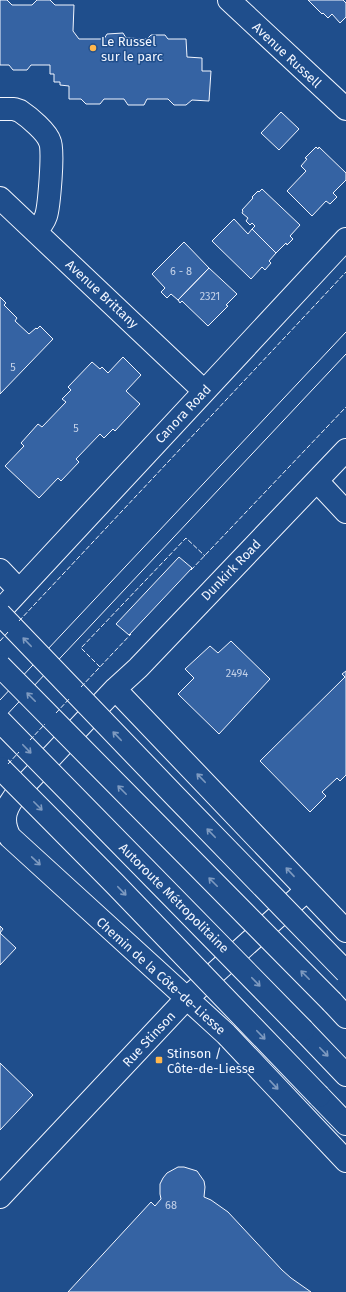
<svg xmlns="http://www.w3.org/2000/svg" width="346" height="1292" viewBox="0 0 346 1292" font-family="'Fira Sans',sans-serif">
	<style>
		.building { fill: #3563a3; stroke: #f2f6ff }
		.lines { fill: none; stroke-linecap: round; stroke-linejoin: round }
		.minor-casing { stroke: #f2f6ff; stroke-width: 24 }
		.major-casing { stroke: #f2f6ff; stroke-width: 24 }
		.highway-casing { stroke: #f2f6ff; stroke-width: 24 }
		.minor { stroke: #1f4e8c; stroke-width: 22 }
		.major { stroke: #1f4e8c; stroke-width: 22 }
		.highway { stroke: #1f4e8c; stroke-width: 22 }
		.tram { stroke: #f2f6ff; stroke-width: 1 }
		.major-bridge-casing { stroke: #f2f6ff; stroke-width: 24; stroke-linecap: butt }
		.highway-bridge-casing { stroke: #f2f6ff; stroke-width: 24; stroke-linecap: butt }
		.major-bridge { stroke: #1f4e8c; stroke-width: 22 }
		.highway-bridge { stroke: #1f4e8c; stroke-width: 22 }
		.fence { stroke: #f2f6ff; stroke-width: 1; stroke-dasharray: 5 2; stroke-linecap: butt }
		.oneway { stroke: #7e9ac0 }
		.poi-dot { fill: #ffb74d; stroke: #1f4e8c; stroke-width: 1.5 }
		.labels { text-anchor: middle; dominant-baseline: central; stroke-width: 3; stroke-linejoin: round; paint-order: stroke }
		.number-label { font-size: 11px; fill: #c3d1e8 }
		.poi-label { font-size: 13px; fill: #f2f6ff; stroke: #1f4e8c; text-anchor: start }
		.street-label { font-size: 13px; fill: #f2f6ff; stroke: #1f4e8c }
	</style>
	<rect width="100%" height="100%" fill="#1f4e8c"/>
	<path class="building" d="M0,0H7L12,5H32L37,0H50L55,5H74L73,31L79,39H104L107,34L123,33L126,38L147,39L151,35H165L168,39H186L187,57L202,58V71H211L209,101L192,100L186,105H174L168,99H147L144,105H128L124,99H104L100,104H86L81,99H69V86L60,85V82H54V74H50V65H31L27,70H13L9,65H0Z
		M308,0H343L346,3V17L340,23L332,14L328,18L323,13L322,14Z
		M281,112L299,129L279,150L261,133Z
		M316,147L318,149L319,147L346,173V180L333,193L337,197L330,204L326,201L312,216L287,191L306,171L301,166L307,159L305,158Z
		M262,189L300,225L290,236L293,239L287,245L286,243L276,253L252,229L255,226L252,223L250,225L246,221L248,218L242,213L243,211L242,210L253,198L252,197L258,191L259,192Z
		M234,219L248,234L252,229L276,253L269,261L271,263L265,270L262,267L251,279L212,241Z
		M184,242L209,268L178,300L171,294L167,298L161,292L165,288L152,274Z
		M209,268L237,294L226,305L228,306L208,326L182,301L180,303L178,300Z
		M0,297L6,303L4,305L17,318L15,321L29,334L36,328L37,329L40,326L53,339L0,394Z
		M123,357L141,375L126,391L140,404L115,431L113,429L104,438L100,434L76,459L79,462L61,481L58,478L39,498L5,466L24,446L21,443L38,424L42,427L66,402L62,399L71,390L68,387L92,362L100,369L102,367L108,373Z
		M179,557L192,568L129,635L116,624Z
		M231,641L270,679L219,734L178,694L194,678L185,669L210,646L218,653Z
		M346,671V775L340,781L337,778L322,792L326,796L310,812L260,761L345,677L342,674Z
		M0,926L3,929L0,933L16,948L0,965Z
		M0,1063L33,1095L0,1130Z
		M178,1167H184L197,1171L204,1181L205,1187L204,1197L211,1200L228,1212L282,1270L291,1278L311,1292H68L151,1202L155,1206L161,1199L160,1194V1184L163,1178L167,1173Z"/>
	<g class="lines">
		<defs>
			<path id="minor" d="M229,0L346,109
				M0,109H14L20,111C29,117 47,132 50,142C54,149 49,207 46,216C44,222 40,227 35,231
				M0,198L204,391
				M346,450L138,668L115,689L19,791C6,806 0,819 10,837L226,1034L346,1161
				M317,481L346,512
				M0,570L19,590
				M0,611L346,239
				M115,689L346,931
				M0,1197L186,999L307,890"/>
			<path id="major" d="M319,1096L346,1124"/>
			<path id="highway" d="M332,1002L346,1017
				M303,1030L346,1075"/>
		</defs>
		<use href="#minor" class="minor-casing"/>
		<use href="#major" class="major-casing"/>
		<use href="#highway" class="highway-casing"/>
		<use href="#minor" class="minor"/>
		<use href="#major" class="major"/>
		<use href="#highway" class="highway"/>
		<path class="tram" d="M0,700L346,332
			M0,722L346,354"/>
		<defs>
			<path id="major-bridge" d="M0,614L173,794L346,972
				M0,768L115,884L319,1096"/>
			<path id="highway-bridge" d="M0,666L332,1002
				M0,721L303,1030"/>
		</defs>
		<use href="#major-bridge" class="major-bridge-casing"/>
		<use href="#highway-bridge" class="highway-bridge-casing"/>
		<use href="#major-bridge" class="major-bridge"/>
		<use href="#highway-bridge" class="highway-bridge"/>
		<path class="fence" d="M191,570L346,407
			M19,621L346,272
			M0,641L8,632
			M100,667L81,648L186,538L205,556
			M81,687L131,634
			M56,713L70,698
			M30,740L45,724
			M8,764L19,752"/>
	</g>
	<defs><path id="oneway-shaft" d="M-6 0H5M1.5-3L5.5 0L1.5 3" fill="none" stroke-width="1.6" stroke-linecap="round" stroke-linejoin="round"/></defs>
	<g class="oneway">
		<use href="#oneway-shaft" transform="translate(27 642) rotate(-134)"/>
		<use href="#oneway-shaft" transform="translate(31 697) rotate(-135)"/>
		<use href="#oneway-shaft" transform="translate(117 736) rotate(-134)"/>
		<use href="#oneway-shaft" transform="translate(27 749) rotate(46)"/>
		<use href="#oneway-shaft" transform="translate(201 778) rotate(-134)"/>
		<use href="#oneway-shaft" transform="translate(122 790) rotate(-135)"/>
		<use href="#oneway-shaft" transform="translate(38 806) rotate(45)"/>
		<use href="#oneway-shaft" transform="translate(211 833) rotate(-134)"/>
		<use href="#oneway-shaft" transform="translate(36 861) rotate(43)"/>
		<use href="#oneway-shaft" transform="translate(290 872) rotate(-133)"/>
		<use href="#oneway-shaft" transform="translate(213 882) rotate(-135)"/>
		<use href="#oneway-shaft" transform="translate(122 891) rotate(46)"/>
		<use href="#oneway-shaft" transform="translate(305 975) rotate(-135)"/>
		<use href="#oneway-shaft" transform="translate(256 982) rotate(46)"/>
		<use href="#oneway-shaft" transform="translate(261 1035) rotate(46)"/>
		<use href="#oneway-shaft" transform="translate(324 1052) rotate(46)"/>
		<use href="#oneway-shaft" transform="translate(274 1085) rotate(47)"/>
	</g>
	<g class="poi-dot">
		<circle cx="93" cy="48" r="4"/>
		<rect x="155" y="1056" width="8" height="8" rx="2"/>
	</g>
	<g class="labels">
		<g class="number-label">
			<text x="181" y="271">6 - 8</text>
			<text x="210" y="296">2321</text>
			<text x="13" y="367">5</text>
			<text x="76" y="428">5</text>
			<text x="237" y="673">2494</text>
			<text x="171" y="1205">68</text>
		</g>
		<g class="poi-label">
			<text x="101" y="41">Le Russel<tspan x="101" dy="15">sur le parc</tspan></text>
			<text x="167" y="1053">Stinson /<tspan x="167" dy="15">Côte-de-Liesse</tspan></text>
		</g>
		<g class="street-label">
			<text transform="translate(287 55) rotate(43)">Avenue Russell</text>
			<text transform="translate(102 294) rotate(43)">Avenue Brittany</text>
			<text transform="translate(183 414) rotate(-47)">Canora Road</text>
			<text transform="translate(231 570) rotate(-46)">Dunkirk Road</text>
			<text transform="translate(174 898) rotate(45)">Autoroute Métropolitaine</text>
			<text transform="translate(161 976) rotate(42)">Chemin de la Côte-de-Liesse</text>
			<text transform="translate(149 1039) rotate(-47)">Rue Stinson</text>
		</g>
	</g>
</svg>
